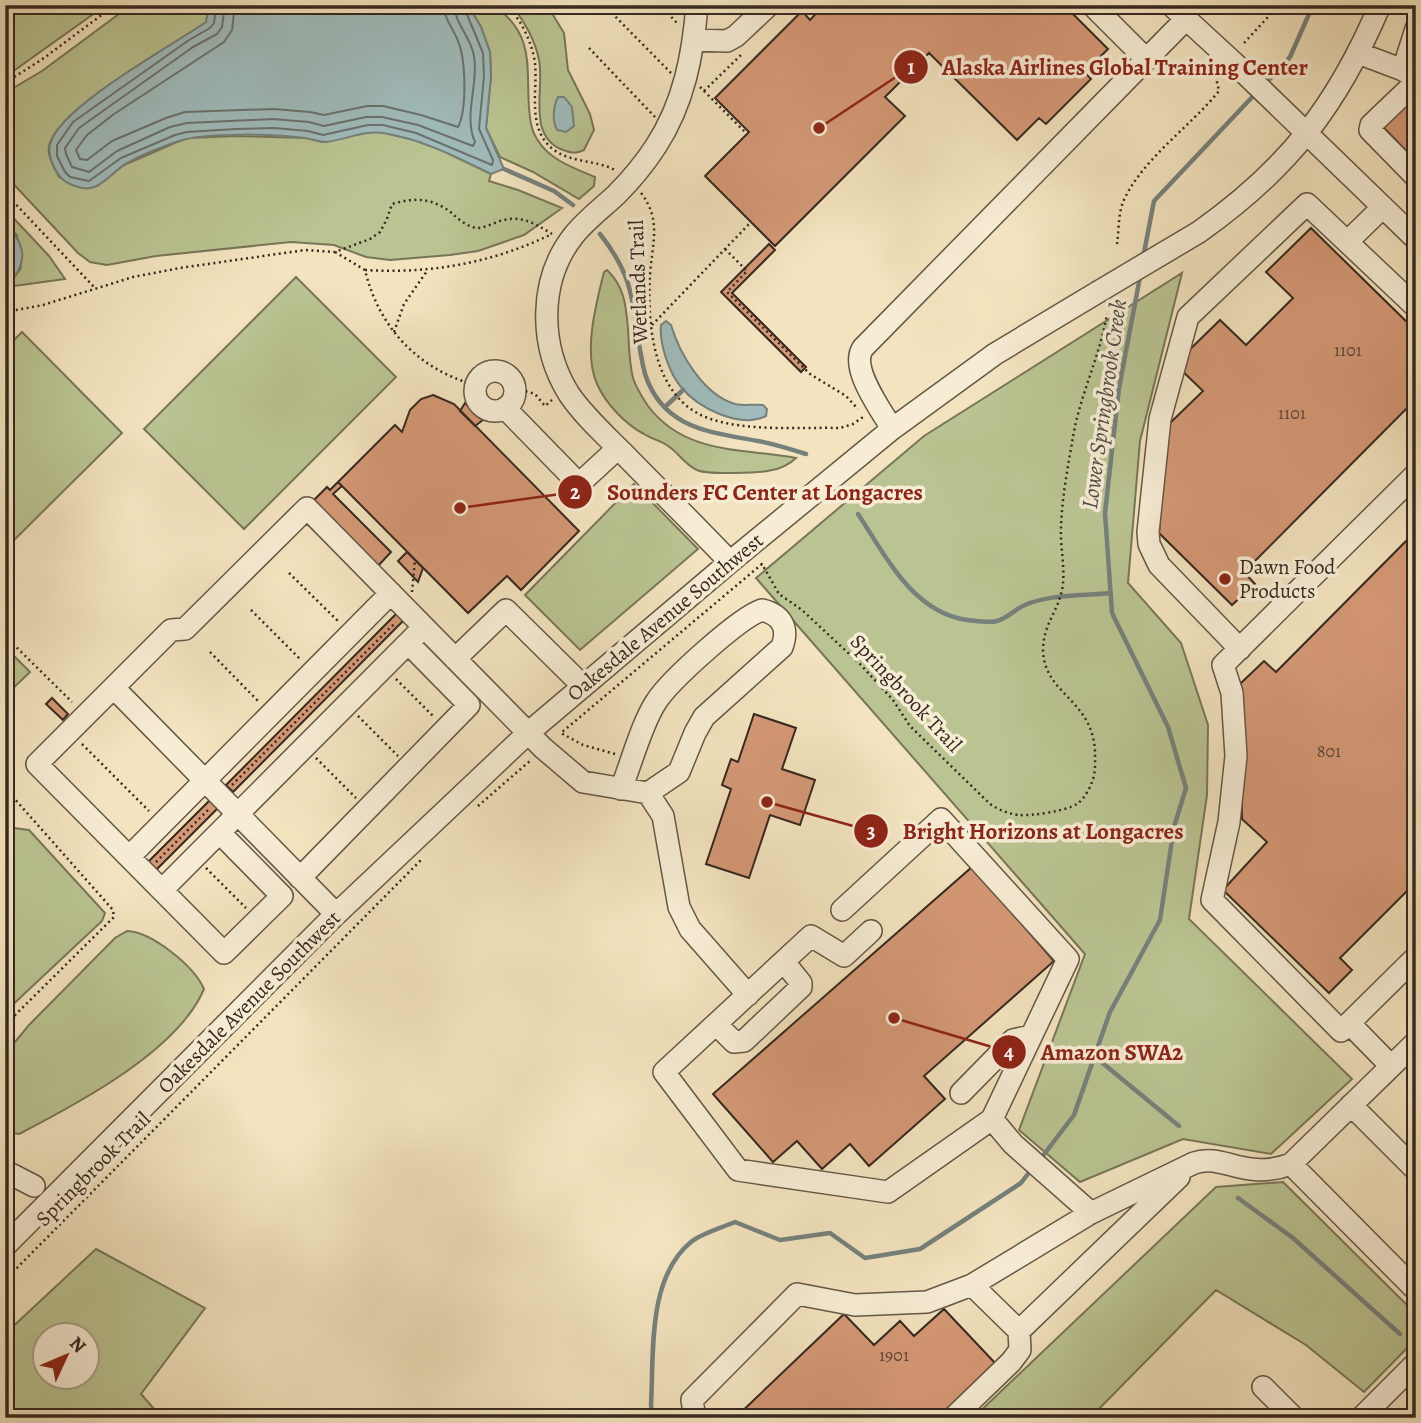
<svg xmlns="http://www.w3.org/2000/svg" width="1421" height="1423" viewBox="0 0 1421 1423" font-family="Alegreya,serif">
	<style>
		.green { fill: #bac492; stroke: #787658; stroke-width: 2; fill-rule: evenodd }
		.water { fill: #a0bcbc; stroke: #76817d; stroke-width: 2 }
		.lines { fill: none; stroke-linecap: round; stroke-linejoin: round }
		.shore { stroke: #6b726e; stroke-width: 2 }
		.stream { stroke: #76817d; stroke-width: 4.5 }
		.building { fill: #d59876; stroke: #36281f; stroke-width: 2 }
		.minor-casing { stroke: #655747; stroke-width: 24 }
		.path { stroke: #36281f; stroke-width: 2.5; stroke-dasharray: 2 3.5; stroke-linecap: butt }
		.minor { stroke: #f7edd5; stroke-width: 21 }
		.minor-bridge-casing { stroke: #655747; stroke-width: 24; stroke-linecap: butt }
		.minor-bridge { stroke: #f7edd5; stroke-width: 21 }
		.poi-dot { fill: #8f2418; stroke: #f7edd5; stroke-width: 2.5 }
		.labels { text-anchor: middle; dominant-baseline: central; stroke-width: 7; stroke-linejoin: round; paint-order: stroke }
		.number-label { font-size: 18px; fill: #5e4435 }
		.street-label { font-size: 21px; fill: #36281f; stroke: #f7edd5 }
		.poi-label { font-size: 21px; fill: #36281f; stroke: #f7edd5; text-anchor: start }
		.water-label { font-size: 23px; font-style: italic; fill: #504d46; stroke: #f7edd5 }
		.leader { fill: none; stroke: #8f2418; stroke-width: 2.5 }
		.callout-dot { fill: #8f2418; stroke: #f7edd5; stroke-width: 2.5 }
		.mark-label { font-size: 21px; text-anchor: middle; font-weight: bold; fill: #fff }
		.callout-label { font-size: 23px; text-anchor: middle; font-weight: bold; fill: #8f2418; stroke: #f7edd5; stroke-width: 7; stroke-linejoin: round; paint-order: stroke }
	</style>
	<rect width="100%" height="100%" fill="#f3e4bf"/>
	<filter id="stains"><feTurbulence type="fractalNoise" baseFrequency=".00286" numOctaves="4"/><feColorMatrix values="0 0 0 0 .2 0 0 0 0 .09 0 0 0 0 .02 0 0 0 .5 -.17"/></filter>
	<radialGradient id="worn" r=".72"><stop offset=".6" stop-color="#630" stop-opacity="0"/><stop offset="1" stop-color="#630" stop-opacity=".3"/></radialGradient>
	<path class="green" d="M5,5H106L5,77Z
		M131,5H209L207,22C174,45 57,109 49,146C47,157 55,167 59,177L97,186L124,165L177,142L188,138L236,136L307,138L322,142L370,132H381L414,140L441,150L491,174L489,181L518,190L562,208L524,235L478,251L450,255L390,260L366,257L334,245L291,242L156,256L107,265L90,262L78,253L5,175V93L42,71Z
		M468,5H494C535,36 526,64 529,108C530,119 531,130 537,139C549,160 574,168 595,177L594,186L579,199L533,172L500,157L486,128L491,76L490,52L481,27Z
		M512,5H547L564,33L568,70L590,114L594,130L584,150C576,154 571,153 563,150C526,136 545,88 539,60C535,39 524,22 512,5Z
		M5,209L49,256L65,279L7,287L21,268L17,235L5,224Z
		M607,270C625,287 626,307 628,329C629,346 629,362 633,378C636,388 642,397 648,406C685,455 742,448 796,458C790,464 780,469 772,470C761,473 707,475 697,470C685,465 679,453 668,446C661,441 652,439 644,434C625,424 606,404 597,384C583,352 596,304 604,272Z
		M1182,273L1140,441L1128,583L1181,643L1208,725L1207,795L1189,919L1352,1079L1271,1154L1183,1139L1080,1182L1019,1130L1085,954L756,578L924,436Z
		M296,277L396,377L244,529L144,429Z
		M22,332L122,433L5,549V349Z
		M634,484L698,549L580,650L525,595Z
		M5,647L30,672L5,696Z
		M6,827L29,830L105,913L102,921L5,1012Z
		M127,931C152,932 194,966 204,989C178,1051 77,1104 19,1134L5,1132V1054L29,1025L115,938Z
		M1283,1182L1416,1314V1339L1364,1392L1306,1345L1216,1290L1090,1418H973L1216,1187Z
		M96,1249L205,1308L141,1394L162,1418H5V1334ZM46,1336H88V1378H46Z"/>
	<path class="water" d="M209,5H468L481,27L490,52L491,76L486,128L504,169L491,174C457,157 422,139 383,133C364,130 345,140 326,142C319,142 312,139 305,138C277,134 205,132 179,141C161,147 141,155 125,164C114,171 103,186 90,188C82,190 67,184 61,178C54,170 47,155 50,144C59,107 173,45 206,22Z
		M558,97H564L572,107L574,126L566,132L557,130C552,120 553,107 558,97Z
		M5,224C28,246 28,265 5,287Z
		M666,321L671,325C680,355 704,395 735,404C744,406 753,404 763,405L767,409L766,416C740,429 698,408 681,387C669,373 659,343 661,325Z"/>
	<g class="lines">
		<path class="shore" d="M216,5L214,23L210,28L189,40L73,122L57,145V156L65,172L70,177L89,181L121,158L175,135L187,132L236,129L274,128L308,131L323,135L368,125H383L416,133L492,165L493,160L479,129L484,76L483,53L463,5
			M225,5L222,27L217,34L193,47L79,128L65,148L66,154L72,167L89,172L117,151L170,127L187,123L273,119L309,122L324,126L366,117H382L418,125L473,146L475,142C463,116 479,84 474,56C471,38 455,23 454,5
			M235,5L232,30L224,42L114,114L87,135L76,150L80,159L87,160L112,141L166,118L185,112L274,109L310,112L324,115L367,106H383L421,115L458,127C467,110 466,60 458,41C453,28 444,19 443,5"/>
		<path class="stream" d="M1266,83L1290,57L1313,5
			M504,169L554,191L573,205
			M600,234C642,287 630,315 645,374C663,429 710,432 758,441C774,444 790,449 806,454
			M1143,258L1154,201L1257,92
			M665,407L683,390
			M858,514C888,559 915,618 976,621C982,621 991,623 997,621C1008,618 1015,609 1025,605C1050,594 1084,596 1110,593
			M1094,1056L1179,1126
			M1039,1161L1074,1115L1110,1012L1160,920L1174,827L1186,788L1168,727L1112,613L1105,513L1119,388L1140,277
			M1238,1198L1293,1238L1400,1334
			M652,1418L651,1404C654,1353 647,1278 691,1242C702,1233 721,1228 735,1222L780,1240L830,1233L865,1258L920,1249L1021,1183L1031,1170"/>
	</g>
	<path class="building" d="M824,5H1064L1108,49L1085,72L1091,79L1046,124L1039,118L1017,140L929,53L885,97L905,116L775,246L705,176L749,132L715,98L802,11L810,20Z
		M1416,94V161L1380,124Z
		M1311,228L1416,331V399L1244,572L1255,584L1232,605L1159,533L1167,426L1203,391L1175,364L1220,320L1246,345L1293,298L1266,272Z
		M769,244L775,250L732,293L806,367L801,372L721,292Z
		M433,395L454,404L579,531L521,590L507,576L468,613L338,482L395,425L402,432L410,410L421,399Z
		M465,403L483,420L475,426L460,411Z
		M338,482L342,486L333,494L391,552L378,566L313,501L327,487L330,490Z
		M1416,531V882L1340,958L1352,970L1329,993L1223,890L1267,842L1242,819L1241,683L1264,661L1276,672Z
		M407,552L423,568L418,582L398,561Z
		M400,610L407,617L233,792L226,785Z
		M52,698L68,714L63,720L46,704Z
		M754,714L796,728L782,769L815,780L800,825L770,815L749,878L706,864L731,789L722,785L731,759L738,762Z
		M211,799L219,807L155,871L147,863Z
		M972,867L1054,961L924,1076L945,1099L869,1166L850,1144L822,1169L797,1141L773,1162L713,1094Z
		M944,1309L996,1364L939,1418H735L844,1314L874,1345L900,1321L914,1336Z"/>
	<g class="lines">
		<defs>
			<path id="minor" d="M697,5C693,55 684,103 656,146C645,163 631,180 616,195C602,208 586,220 574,235C538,280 539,346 569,394C583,415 604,434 622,452C658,489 695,525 730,562
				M1092,5L1146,59
				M1171,5L1233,62L1416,239
				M694,40L727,41L736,36L769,5
				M1358,53L1403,70L1416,78
				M1403,70L1416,29
				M1416,82L1371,125L1370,130L1416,177
				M1199,232C1288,169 1337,106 1380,5
				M1348,241L1383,207
				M475 391a20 20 0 1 1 40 0a20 20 0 1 1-40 0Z
				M505,408L579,484L618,448
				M892,429C882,411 849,368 863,348L1186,19
				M1416,474L1223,665L1232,693L1236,756L1229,822L1212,900L1341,1031L1416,957
				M1240,649L1159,565L1149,544L1148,532L1160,419L1188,317L1307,204L1416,307
				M455,659L506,610L583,686
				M114,688L336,914
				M648,793L663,816L679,907L690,929L748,995
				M220,833L282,896L224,953L37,764L171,630L185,629L307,508L543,748L583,782L648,793L679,772L695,733L704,717L782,647C789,628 782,615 762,610C740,617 669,681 656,702C642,723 631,764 621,789
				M129,857L391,593
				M300,878L469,705L408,643
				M162,890L424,627
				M842,910L941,819L1068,959L992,1119L888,1192L738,1170L664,1072L811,936L844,956L871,931
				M1349,1023L1391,1066
				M716,1024L734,1042L744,1041L801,987V983L784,962
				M961,1093L1013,1040L1031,1036
				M1351,1105L1416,1170
				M992,1119L1013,1144L1091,1213
				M1291,1164L1416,1290
				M5,1171L34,1186
				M5,1246L330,920L528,733L730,562L892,429L995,354L1098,292
				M972,1285L1019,1331L1179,1177
				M1263,1387L1294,1418
				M695,1418L692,1400L797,1294L855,1305L927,1302L972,1285L1091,1213L1194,1163C1214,1156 1231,1167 1251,1169C1265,1171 1278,1169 1291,1164L1416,1042
				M953,1418L1011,1362L1020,1350L1019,1331
				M1361,1418L1416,1363"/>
		</defs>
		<use href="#minor" class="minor-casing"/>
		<path class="path" d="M506,5C521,19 532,42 535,63C538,92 526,129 554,150C572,163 596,160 615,170
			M604,5L671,73
			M660,5L677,23
			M1244,43L1279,5
			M589,48L655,117
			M5,83L44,58L115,5
			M700,87L747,134
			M704,91L742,54
			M5,193L94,287
			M641,193C662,220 652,244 650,275C647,325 653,398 708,418C746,432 800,427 840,428L853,424L863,417
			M1117,244C1119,231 1118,215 1123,202C1141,160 1191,126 1219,91L1216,78L1219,73
			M725,249L747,271L727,292L810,374L846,396L858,409
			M335,252L365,270C379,328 418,369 475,385
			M365,270C431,274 492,263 552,234
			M5,312L43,305L133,277L180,268L305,250L335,252L370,239L380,232L387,219L392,204C416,197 433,198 453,214C459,220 467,226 476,228C483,228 490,225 497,222C519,214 533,222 552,234
			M652,325L751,222
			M394,332L404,304L427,271
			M515,388L535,394L545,406L552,400
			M289,573L339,622
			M412,592L415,560
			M251,610L301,660
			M5,636L72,702
			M210,652L259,702
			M396,679L433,716
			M358,716L398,756
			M82,744L149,811
			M615,754L583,745L561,733L762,564L779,594L802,610L861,665L893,700L910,726L990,804C999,810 1009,814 1019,815C1032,816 1066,811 1077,804C1084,799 1089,790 1092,782C1096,773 1095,761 1095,751C1092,699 1045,695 1043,651C1043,625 1057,613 1062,590C1066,570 1060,548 1061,527C1062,497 1068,466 1073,437C1080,395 1100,356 1107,314
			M316,758L356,798
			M232,785L396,622
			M5,788L113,910L114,917L5,1025
			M478,806L531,760
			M156,862L208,810
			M206,868L246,908
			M5,1280L422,859"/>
		<use href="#minor" class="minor"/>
		<defs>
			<path id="minor-bridge" d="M1098,292L1199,232"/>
		</defs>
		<use href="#minor-bridge" class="minor-bridge-casing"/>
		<use href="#minor-bridge" class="minor-bridge"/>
	</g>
	<circle class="poi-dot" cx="1225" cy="579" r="7"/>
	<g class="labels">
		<g class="number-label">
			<text x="1348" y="350">1101</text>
			<text x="1292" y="413">1101</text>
			<text x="1329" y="751">801</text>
			<text x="894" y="1355">1901</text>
		</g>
		<g class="street-label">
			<text transform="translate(638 282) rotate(-92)">Wetlands Trail</text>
			<text transform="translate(665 617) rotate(-40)">Oakesdale Avenue Southwest</text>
			<text transform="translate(906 693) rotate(47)">Springbrook Trail</text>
			<text transform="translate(249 1002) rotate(-45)">Oakesdale Avenue Southwest</text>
			<text transform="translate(93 1169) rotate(-45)">Springbrook Trail</text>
		</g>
		<g class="poi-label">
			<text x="1239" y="567">Dawn Food<tspan x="1239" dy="24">Products</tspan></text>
		</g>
		<g class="water-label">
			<text transform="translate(1104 404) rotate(-82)">Lower Springbrook Creek</text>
		</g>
	</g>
	<path class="leader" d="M819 128L911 67M460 508L575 492M767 802L871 831M894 1018L1009 1052"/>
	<g class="callout-dot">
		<circle cx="819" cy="128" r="7"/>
		<circle cx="460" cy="508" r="7"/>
		<circle cx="767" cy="802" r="7"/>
		<circle cx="894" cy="1018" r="7"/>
		<circle cx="911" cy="67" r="18"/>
		<circle cx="575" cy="492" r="18"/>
		<circle cx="871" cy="831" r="18"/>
		<circle cx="1009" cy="1052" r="18"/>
	</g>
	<g class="mark-label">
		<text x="911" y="74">1</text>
		<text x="575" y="499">2</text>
		<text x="871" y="838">3</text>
		<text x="1009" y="1059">4</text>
	</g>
	<g class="callout-label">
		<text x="1125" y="75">Alaska Airlines Global Training Center</text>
		<text x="765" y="500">Sounders FC Center at Longacres</text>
		<text x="1043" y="839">Bright Horizons at Longacres</text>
		<text x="1112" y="1060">Amazon SWA2</text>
	</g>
	<rect width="1421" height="1423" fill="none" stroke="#f3e4bf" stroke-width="28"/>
	<rect x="7" y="7" width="1407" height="1409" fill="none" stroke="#36281f" stroke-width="3.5"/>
	<rect x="14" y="14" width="1393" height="1395" fill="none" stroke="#36281f" stroke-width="2"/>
	<g transform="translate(66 1356) rotate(46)"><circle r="33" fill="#f7edd5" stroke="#aa9e8c" stroke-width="2"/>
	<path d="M0-5L12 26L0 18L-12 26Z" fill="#8f2418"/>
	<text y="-10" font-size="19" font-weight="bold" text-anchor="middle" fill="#36281f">N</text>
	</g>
	<rect width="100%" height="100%" filter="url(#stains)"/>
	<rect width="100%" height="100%" fill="url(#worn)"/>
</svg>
